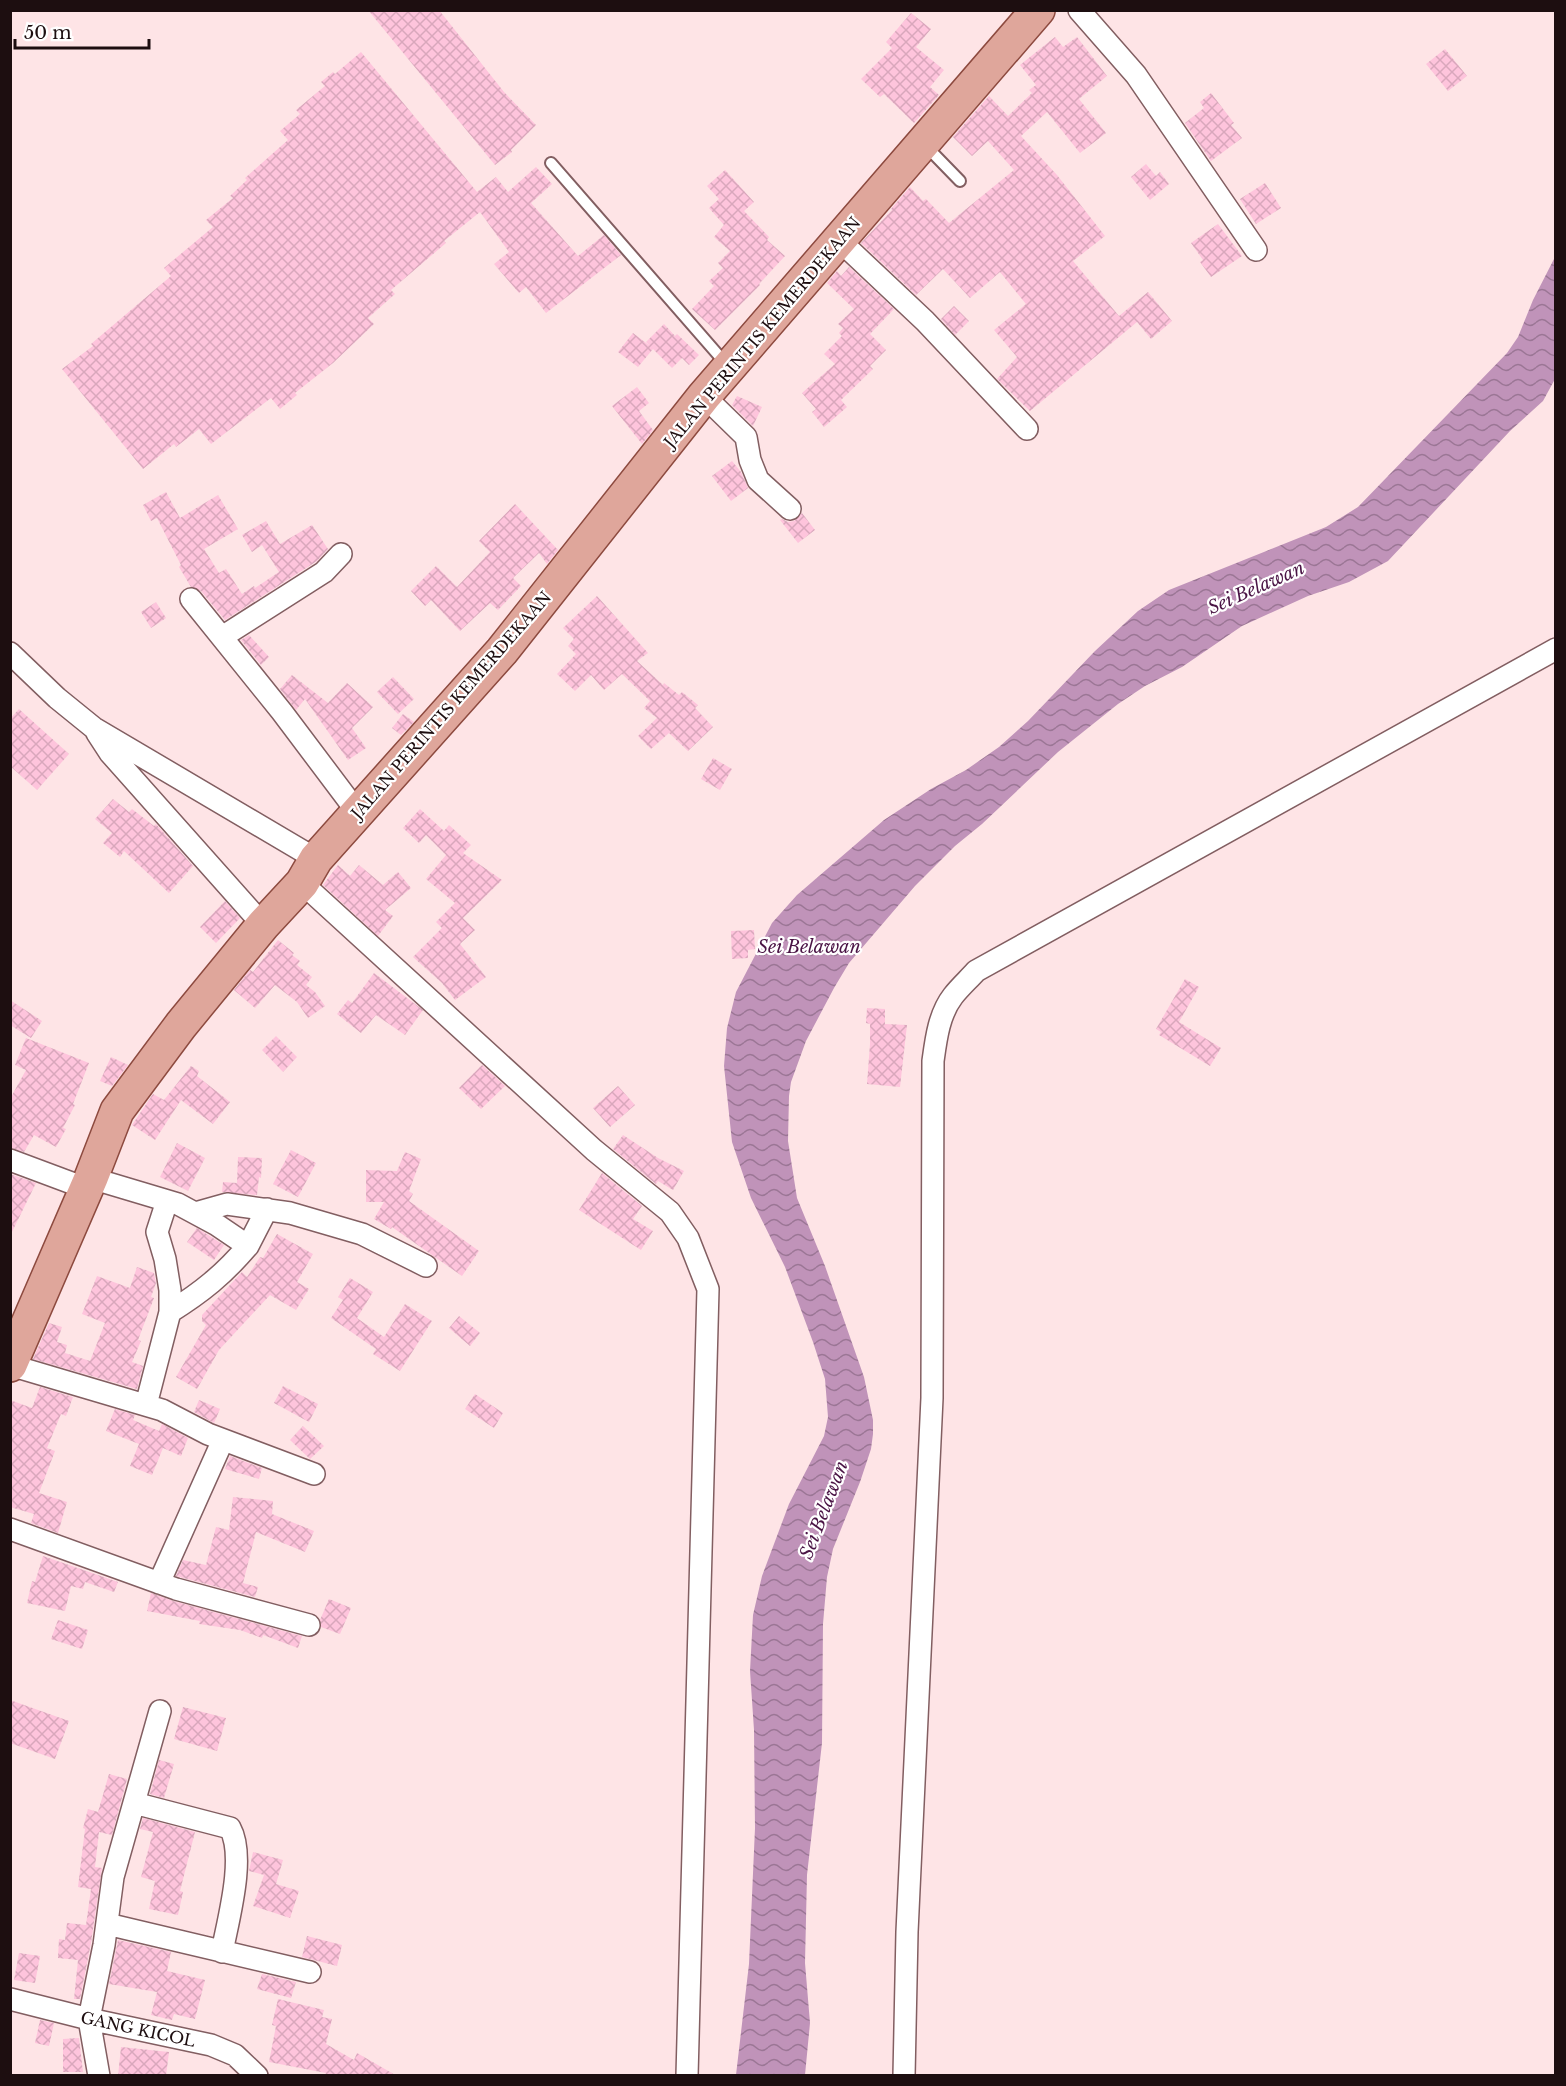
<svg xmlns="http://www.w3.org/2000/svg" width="1566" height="2086" viewBox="0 0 1566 2086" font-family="'Libre Baskerville',serif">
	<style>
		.water { fill: url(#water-waves) }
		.building { fill: url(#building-cross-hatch) }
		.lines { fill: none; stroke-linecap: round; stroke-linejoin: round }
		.lane-casing { stroke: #825e61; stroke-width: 14 }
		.street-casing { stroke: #825e61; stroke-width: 24 }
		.primary-casing { stroke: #8d4a3f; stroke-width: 36 }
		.lane { stroke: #fff; stroke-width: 10 }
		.street { stroke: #fff; stroke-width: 21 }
		.primary { stroke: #dfa69b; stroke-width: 33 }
		.labels { text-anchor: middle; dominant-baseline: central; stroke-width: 4.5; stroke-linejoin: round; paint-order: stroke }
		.street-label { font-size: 16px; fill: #1d0e10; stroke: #fff }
		.water-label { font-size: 18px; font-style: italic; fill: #4a1445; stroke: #fff }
	</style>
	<defs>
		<pattern id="water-waves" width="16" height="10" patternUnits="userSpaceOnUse" patternTransform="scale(1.5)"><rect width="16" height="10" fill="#c093b9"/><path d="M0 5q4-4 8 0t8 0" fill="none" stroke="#9b7695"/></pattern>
		<pattern id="building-cross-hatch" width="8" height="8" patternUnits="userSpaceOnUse" patternTransform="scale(1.5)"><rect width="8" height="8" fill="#fec4dc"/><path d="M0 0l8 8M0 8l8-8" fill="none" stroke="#d9a7bc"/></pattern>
	</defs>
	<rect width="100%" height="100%" fill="#fee4e6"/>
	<path class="water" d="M1555,257V379L1543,401L1510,431L1388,561L1349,582L1308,596L1242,626L1182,667L1145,686L1118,704L1058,752L982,824L955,846L915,886L849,963L834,988L806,1041L791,1082L789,1096L788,1141L797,1198L825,1266L864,1377L873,1420V1434L871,1449L860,1482L833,1549L827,1577L823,1624L822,1743L807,1875L805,1963L810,2023L805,2075H736L749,1964L755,1828L754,1730L750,1671L753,1615L762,1576L789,1504L824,1436L828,1417L825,1379L813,1342L785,1267L751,1198L732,1142L724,1066L727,1028L736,992L772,923L797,895L884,820L931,789L966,770L999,747L1028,721L1095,651L1138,611L1169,590L1326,527L1358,507L1507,353L1518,337L1533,300Z"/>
	<path class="building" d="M368,10H439L504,92L536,125L511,150L512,152L495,165Z
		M911,13L931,29L916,47L944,70L930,87L939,95L914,123L884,94L880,97L861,79L892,48L886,42Z
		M1055,37L1063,47L1077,37L1107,76L1079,99L1106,133L1080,153L1047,112L1021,136L1057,175L1105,236L1073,261L1119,316L1148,292L1172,321L1151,339L1137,322L1030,411L997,379L1017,357L994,330L1026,304L1000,272L970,298L943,269L916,295L861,243L892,210L891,209L910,187L923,201L926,199L949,223L1014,170L988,141L972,156L953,137L989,96L1008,116L1032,93L1029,90L1036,85L1020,65Z
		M1445,49L1467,76L1448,91L1426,64Z
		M361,52L477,192L496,177L508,192L536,167L552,184L531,203L578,256L604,235L621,255L546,313L526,287L519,293L494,264L509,252L480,212L444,241L446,243L391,290L395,294L368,318L374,324L333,363L295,393L297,395L280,409L271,398L211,444L199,429L176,447L174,444L143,469L62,369L93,346L91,344L171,276L164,268L213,227L206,220L233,198L230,196L247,180L245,178L288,140L280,131L300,114L296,110L325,86L321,82L333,72L335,74Z
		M1211,93L1234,123L1231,125L1242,138L1211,161L1185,123L1204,108L1200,102Z
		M1146,164L1156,176L1160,172L1169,184L1150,200L1131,177Z
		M725,170L754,202L744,211L769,237L767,240L785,256L759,284L760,285L715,330L692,309L714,286L709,281L723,268L718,263L730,251L714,237L724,225L709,208L719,199L707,186Z
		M1265,183L1281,208L1256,224L1240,199Z
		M1218,224L1242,256L1211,277L1200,262L1203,260L1191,243Z
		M849,267L894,309L870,334L886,350L870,366L873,369L841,400L847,407L824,427L812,412L816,409L802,393L835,364L824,354L842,336L839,333L843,328L838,324L854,309L827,283L837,271L841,276Z
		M954,306L969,321L955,335L941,319Z
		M664,324L675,336L677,334L699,355L689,365L682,358L672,368L653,349L638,367L618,352L633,333L650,346L646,342Z
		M637,387L649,403L639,411L653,430L642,444L612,406Z
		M737,396L762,407L753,426L732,405Z
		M732,461L741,472L748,488L731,501L712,476Z
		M166,492L180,518L218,495L238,529L204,549L219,573L226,569L242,594L254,586L255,588L279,572L262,545L252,552L242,535L266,521L280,544L312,525L328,549L317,561L225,620L201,591L191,587L179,567L181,565L157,518L151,521L143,505Z
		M515,504L558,550L547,564L539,553L513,578L521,586L498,610L490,603L460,631L431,600L425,606L411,591L436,566L457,587L490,552L479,541Z
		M802,513L815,530L798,543L780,520L782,519L788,522L794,521Z
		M597,596L648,653L637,661L663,685L664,683L679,695L682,692L698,705L695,708L713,727L688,751L669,733L651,749L638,736L657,718L644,708L650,701L622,674L604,690L591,675L575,691L557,674L576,654L568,646L574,639L563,628Z
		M156,602L166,618L151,628L141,612Z
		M249,635L269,657L261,665L241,640Z
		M292,675L328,703L347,683L373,707L352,728L366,748L348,760L305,699L296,710L280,689Z
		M393,677L414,699L398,714L377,692Z
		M19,709L69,754L37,790L10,766V719Z
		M403,714L414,722L401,735L392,728Z
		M713,758L732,769L720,790L701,779Z
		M113,799L129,812L132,809L154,826L156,824L193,866L169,893L124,851L120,857L103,843L112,833L95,819Z
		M420,809L444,831L449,825L471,845L463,853L502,880L463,918L475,930L460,944L486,977L455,1000L442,983L413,957L442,928L436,922L455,903L426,879L446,855L426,835L419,843L403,828Z
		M338,865L350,876L359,865L383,885L398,872L411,888L385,910L393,916L378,936L323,885Z
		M225,901L240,918L216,943L200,927Z
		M754,930L755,949L748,950V958L732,959L731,931Z
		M278,940L294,953L292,955L300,961L297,965L312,977L306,985L315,992L325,1006L308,1018L297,1002L275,985L255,1008L234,990L250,970L253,972Z
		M374,973L423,1010L405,1035L376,1015L361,1033L337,1014L348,1000L352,1003Z
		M1185,979L1199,987L1179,1022L1221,1048L1210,1066L1159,1035L1161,1032L1156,1029Z
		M10,1000L42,1021L31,1038L10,1025Z
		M867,1008L885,1009V1024L907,1025L900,1087L867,1084L870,1044V1024L866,1023Z
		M276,1036L297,1057L283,1072L262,1050Z
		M26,1038L89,1063L73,1104L75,1105L63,1128L66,1129L56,1147L34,1135L24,1152L10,1148V1099L26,1070L15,1065Z
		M111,1057L128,1065L112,1086L100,1081Z
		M482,1065L505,1086L481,1109L459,1088Z
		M191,1066L199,1071L197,1076L230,1102L213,1124L181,1100L155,1140L132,1125L153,1094L164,1100Z
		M618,1086L635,1105L610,1127L593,1108Z
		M623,1135L658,1158L684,1171L673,1190L658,1181L656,1184L613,1149Z
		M177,1143L205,1158L188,1191L160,1177Z
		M291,1150L316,1163L298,1197L273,1184Z
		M405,1152L421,1159L409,1191L413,1194L409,1201L479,1251L462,1276L392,1227L391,1229L374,1219L384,1202H366V1170L397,1171Z
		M238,1157L262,1158L261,1178L259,1177L257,1195L222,1192L223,1182L237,1183Z
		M602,1173L642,1206L633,1219L653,1231L641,1250L579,1210Z
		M10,1174L36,1183L10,1236Z
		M197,1228L224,1245L214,1260L187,1242Z
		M277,1234L313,1254L297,1282L309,1289L296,1310L270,1295L219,1350L197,1389L176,1377L206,1325L202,1321V1315L242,1272L247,1277L260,1257L263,1258Z
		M137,1267L154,1273L156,1283L151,1297L154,1298L138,1340L141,1341L132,1362L143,1366L137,1389L33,1359L49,1323L62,1327L57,1342L67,1345L65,1353L90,1361L105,1323L82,1314L97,1276L130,1288Z
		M350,1278L373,1292L357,1318L384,1337L405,1304L432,1321L400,1371L373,1354L376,1349L331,1318L343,1300L338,1297Z
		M459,1316L480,1333L470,1346L449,1328Z
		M283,1386L318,1404L309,1422L274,1403Z
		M40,1387L73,1397L66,1416L61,1414L47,1448L55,1451L39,1493L67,1502L58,1533L31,1523L34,1514L10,1507V1400L32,1408Z
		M475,1394L503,1413L494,1428L465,1409Z
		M199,1400L220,1409L214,1423L194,1412Z
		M115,1409L135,1415L133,1420L159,1431L162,1424L188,1438L181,1456L163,1448L152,1475L130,1466L139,1444L106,1431Z
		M303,1426L324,1446L310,1459L290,1440Z
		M230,1456L262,1468L259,1479L225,1469Z
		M233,1497L273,1501L272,1514L314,1531L305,1552L256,1532L243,1583L258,1587L255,1597L176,1576L183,1560L206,1565L216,1527L229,1530Z
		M43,1556L118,1582L114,1592L85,1582L83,1589L71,1586L65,1611L27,1603L32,1581L35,1582Z
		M151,1593L173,1601L302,1636L298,1648L263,1635L262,1638L240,1630L199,1624L200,1621L147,1611Z
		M329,1599L351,1608L340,1634L321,1627L320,1620Z
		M58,1620L88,1630L82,1649L51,1639Z
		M10,1700L69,1721L55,1759L10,1743Z
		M183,1707L226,1718L217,1751L174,1739Z
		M159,1760L174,1764L164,1798L150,1794Z
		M109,1774L127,1779L112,1835L99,1832L95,1867L102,1868L91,1943L80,1999H74L78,1960L58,1958L59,1939L65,1940L67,1923L86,1925L91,1889L78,1887L85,1829L83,1828L88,1809L98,1812Z
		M143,1818L195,1832L180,1891L183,1892L178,1915L149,1909L155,1881L141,1877L153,1832L140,1829Z
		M253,1852L283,1860L276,1884L299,1891L290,1918L253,1906L264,1875L249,1871Z
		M307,1936L342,1945L337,1966L302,1957Z
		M118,1940L171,1952L167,1971L205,1980L195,2019L174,2014L172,2020L151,2015L157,1992L109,1984Z
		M19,1953L40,1956L35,1983L14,1980Z
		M262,1974L296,1982L291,1998L257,1989Z
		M278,1999L324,2010L322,2017L332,2019L326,2044L354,2060L357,2053L397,2076H324L326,2073L269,2062L276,2026L272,2025Z
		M40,2020L54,2023L49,2046L35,2043Z
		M79,2038L83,2072H63V2039Z
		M121,2047L169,2052L166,2076H118Z"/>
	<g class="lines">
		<defs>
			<path id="lane" d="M925,145L960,181
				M551,163L727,365"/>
			<path id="street" d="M1079,10L1136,75L1256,250
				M839,240L925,321L1027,429
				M704,396L746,437L750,460L758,480L790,509
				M191,599L282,712L358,813
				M222,637L324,572L341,554
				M10,653L57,698L94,728L316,859
				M97,733L110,753L263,925
				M302,883L594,1150L670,1212L688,1238L708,1289L687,2076
				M10,1160L85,1188
				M91,1178L178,1204L217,1225L248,1246L267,1209
				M195,1213L227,1204L290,1213L362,1234L426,1266
				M170,1312C202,1292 223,1275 248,1246
				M10,1365L162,1410L208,1434L314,1474
				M146,1405L170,1312V1290L165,1259L157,1232L167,1201
				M10,1529L176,1589L309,1625
				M159,1583L223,1440
				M134,1803L230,1828C246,1857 228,1920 222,1952
				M107,1924L310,1972
				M10,1999L89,2019L211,2045L235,2055L257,2076
				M99,2076L89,2019L104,1945L113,1877L160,1711
				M904,2076L907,1932L932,1398L933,1061C936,1039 939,1014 953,996C960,987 969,979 976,971L1556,649"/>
			<path id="primary" d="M10,1365L91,1178L117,1111L181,1025L263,925L302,883L316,859L502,651L704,396L1038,10"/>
		</defs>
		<use href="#lane" class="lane-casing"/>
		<use href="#street" class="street-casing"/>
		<use href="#primary" class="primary-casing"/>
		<use href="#lane" class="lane"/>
		<use href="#street" class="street"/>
		<use href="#primary" class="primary"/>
	</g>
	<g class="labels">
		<g class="street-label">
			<text transform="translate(762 332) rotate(-50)">JALAN PERINTIS KEMERDEKAAN</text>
			<text transform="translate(451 705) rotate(-49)">JALAN PERINTIS KEMERDEKAAN</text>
			<text transform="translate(138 2029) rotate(12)">GANG KICOL</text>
		</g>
		<g class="water-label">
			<text transform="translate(1256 588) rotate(-24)">Sei Belawan</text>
			<text x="809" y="947">Sei Belawan</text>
			<text transform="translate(824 1510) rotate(-69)">Sei Belawan</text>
		</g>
	</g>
	<rect width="1566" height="2086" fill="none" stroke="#1d0e10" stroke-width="24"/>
	<path d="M15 39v9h134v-9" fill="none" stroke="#1d0e10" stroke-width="3"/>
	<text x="24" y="39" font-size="18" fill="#1d0e10" stroke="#ffffff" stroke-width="4.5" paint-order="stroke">50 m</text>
</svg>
